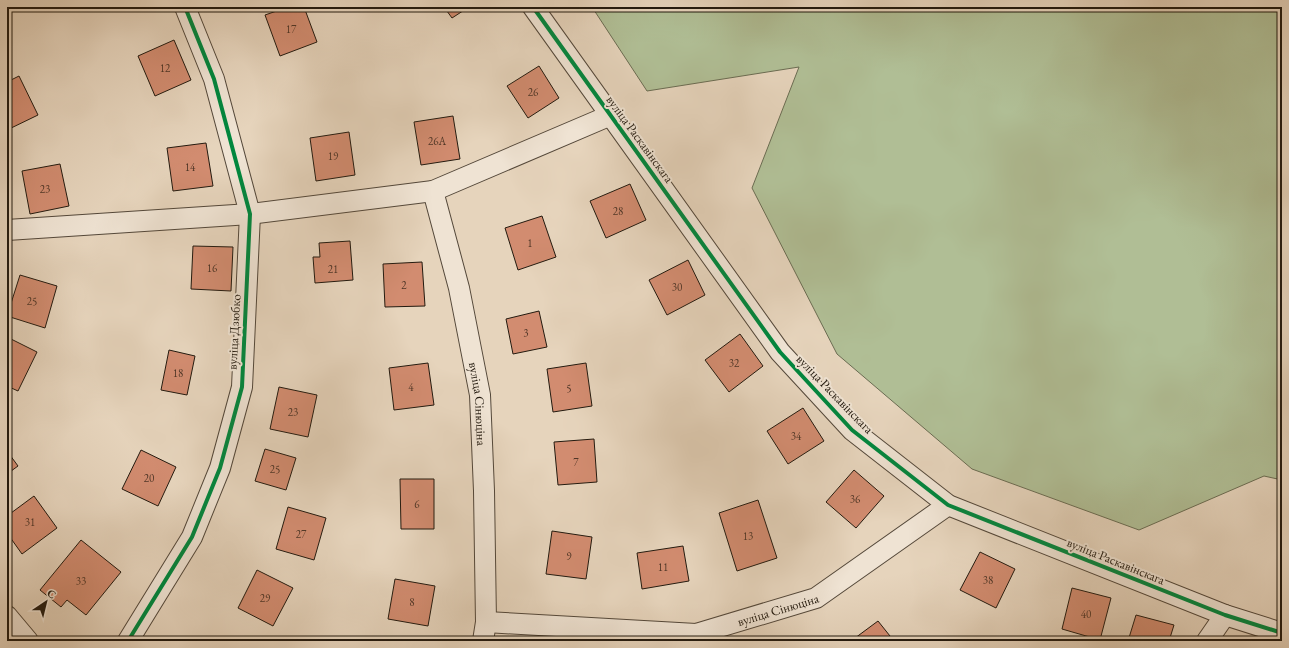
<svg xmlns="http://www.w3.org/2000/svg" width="1289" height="648" viewBox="0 0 1289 648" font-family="'EB Garamond',serif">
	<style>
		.green { fill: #b0be95; stroke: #6a6c52 }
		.building { fill: #d28c70; stroke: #231a0f }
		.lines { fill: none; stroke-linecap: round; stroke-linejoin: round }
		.street-casing { stroke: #54483a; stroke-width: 22 }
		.street { stroke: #efe3d3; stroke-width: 20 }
		.cycleway-casing { stroke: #efe3d3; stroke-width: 6 }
		.cycleway { stroke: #00873e; stroke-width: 4 }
		.labels { text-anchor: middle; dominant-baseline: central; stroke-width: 4; stroke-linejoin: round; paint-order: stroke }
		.number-label { font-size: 11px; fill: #4f3627 }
		.street-label { font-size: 13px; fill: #231a0f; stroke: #efe3d3 }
	</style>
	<rect width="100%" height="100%" fill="#e6d4bc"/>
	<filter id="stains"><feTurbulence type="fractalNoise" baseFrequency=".005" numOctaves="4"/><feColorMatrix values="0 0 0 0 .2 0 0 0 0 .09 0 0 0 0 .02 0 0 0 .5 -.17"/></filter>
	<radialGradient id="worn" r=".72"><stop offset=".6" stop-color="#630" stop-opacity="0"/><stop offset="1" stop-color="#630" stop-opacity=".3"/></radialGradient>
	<path class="green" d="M592,7H1282V480L1264,476L1139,530L972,469L837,354L752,188L799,67L647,91Z"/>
	<path class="building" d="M288,7H304L317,42L280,56L265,15Z
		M444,7H469L452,18Z
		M174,40L191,80L155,96L138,56Z
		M539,66L559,98L528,118L507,86Z
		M19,76L38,115L7,130V82Z
		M453,116L460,159L421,165L414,122Z
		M349,132L355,175L316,181L310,138Z
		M206,143L213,186L173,191L167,148Z
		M60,164L69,206L30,214L22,171Z
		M630,184L646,220L606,238L590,201Z
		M542,216L556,257L518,270L505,228Z
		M350,241L353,280L315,283L313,257H320L319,243Z
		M193,246L233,247L231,291L191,289Z
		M688,260L705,295L667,315L649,280Z
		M422,262L425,306L385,307L383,264Z
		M20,275L57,286L45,328L7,316Z
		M539,311L547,347L513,354L506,319Z
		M740,334L763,366L729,392L705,360Z
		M7,337L37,352L18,391L7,386Z
		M169,350L195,356L187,395L161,390Z
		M428,363L434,405L394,410L389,368Z
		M586,363L592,406L553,412L547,369Z
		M279,387L317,395L308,437L270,429Z
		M803,408L824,441L788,464L767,431Z
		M594,439L597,482L558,485L554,442Z
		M265,449L296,458L286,490L255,481Z
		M141,450L176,467L158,506L122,489Z
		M7,451L18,466L7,474Z
		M854,470L884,496L856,528L826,502Z
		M400,479H434V529H401Z
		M34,496L57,528L22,554L7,533V516Z
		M758,500L777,558L737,571L719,513Z
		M288,507L326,518L314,560L276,549Z
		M552,531L592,537L586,579L546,574Z
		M81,540L121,572L86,615L67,600L61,607L40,590Z
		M683,546L689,581L642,589L637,553Z
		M980,552L1015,569L996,608L960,590Z
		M257,570L293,588L273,626L238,608Z
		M395,579L435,586L428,626L388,619Z
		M1072,588L1111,598L1100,640L1062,629Z
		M1136,615L1174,625L1169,641H1128Z
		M878,621L894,641H851Z"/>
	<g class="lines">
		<defs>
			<g id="street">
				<path d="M533,7L780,352L852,430L948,505L1225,615L1282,633"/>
				<path id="s1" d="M433,191L459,288L480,395L484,491L486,622L483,641"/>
				<path d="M7,230L250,214L433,191L611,115"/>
				<path d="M7,616L28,641"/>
				<path id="s2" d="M486,622L696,634L816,598L948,505"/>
				<path d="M128,641L192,537L220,468L242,387L250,214L214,79L185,7"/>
				<path d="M1207,641L1225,615"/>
			</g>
		</defs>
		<use href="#street" class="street-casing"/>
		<use href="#street" class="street"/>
		<defs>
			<path id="cycleway" d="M533,7L780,352L852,430L948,505L1225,615L1282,633
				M128,641L192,537L220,468L242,387L250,214L214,79L185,7"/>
		</defs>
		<use href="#cycleway" class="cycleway-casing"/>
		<use href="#cycleway" class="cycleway"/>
	</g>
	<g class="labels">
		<g class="number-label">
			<text x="291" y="29">17</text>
			<text x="165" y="68">12</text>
			<text x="533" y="92">26</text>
			<text x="437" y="141">26А</text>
			<text x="333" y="156">19</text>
			<text x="190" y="167">14</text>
			<text x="45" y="189">23</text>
			<text x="618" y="211">28</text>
			<text x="530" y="243">1</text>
			<text x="212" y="268">16</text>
			<text x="333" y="269">21</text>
			<text x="404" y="285">2</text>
			<text x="677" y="287">30</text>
			<text x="32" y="301">25</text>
			<text x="526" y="333">3</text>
			<text x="734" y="363">32</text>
			<text x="178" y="373">18</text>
			<text x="411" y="387">4</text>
			<text x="569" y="388">5</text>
			<text x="293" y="412">23</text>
			<text x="796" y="436">34</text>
			<text x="576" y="462">7</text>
			<text x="275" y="469">25</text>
			<text x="149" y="478">20</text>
			<text x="855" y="499">36</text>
			<text x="417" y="504">6</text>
			<text x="30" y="522">31</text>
			<text x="301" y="534">27</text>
			<text x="748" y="536">13</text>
			<text x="569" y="556">9</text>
			<text x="663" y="567">11</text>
			<text x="988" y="580">38</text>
			<text x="81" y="581">33</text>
			<text x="265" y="598">29</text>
			<text x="412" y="602">8</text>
			<text x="1086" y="614">40</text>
		</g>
		<g class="street-label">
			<text transform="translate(640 139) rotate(54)">вуліца Раскавінскага</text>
			<text transform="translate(234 332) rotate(-87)">вуліца Дзюбко</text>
			<text transform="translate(835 394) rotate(46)">вуліца Раскавінскага</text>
			<text stroke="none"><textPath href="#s1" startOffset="218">вуліца Сінюціна</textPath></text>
			<text transform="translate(1116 561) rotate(22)">вуліца Раскавінскага</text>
			<text stroke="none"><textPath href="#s2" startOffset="296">вуліца Сінюціна</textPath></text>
		</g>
	</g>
	<rect width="1289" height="648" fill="none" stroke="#e6d4bc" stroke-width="24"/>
	<rect x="8" y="8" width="1273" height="632" fill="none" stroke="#231a0f" stroke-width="2"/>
	<rect x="12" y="12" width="1265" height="624" fill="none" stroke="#231a0f"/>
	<g transform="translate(46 602) rotate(35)" stroke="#efe3d3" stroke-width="3" paint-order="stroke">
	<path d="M0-3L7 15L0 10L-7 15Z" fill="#231a0f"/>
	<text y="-6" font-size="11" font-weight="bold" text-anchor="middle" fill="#231a0f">С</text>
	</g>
	<rect width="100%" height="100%" filter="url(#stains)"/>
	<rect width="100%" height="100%" fill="url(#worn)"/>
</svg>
